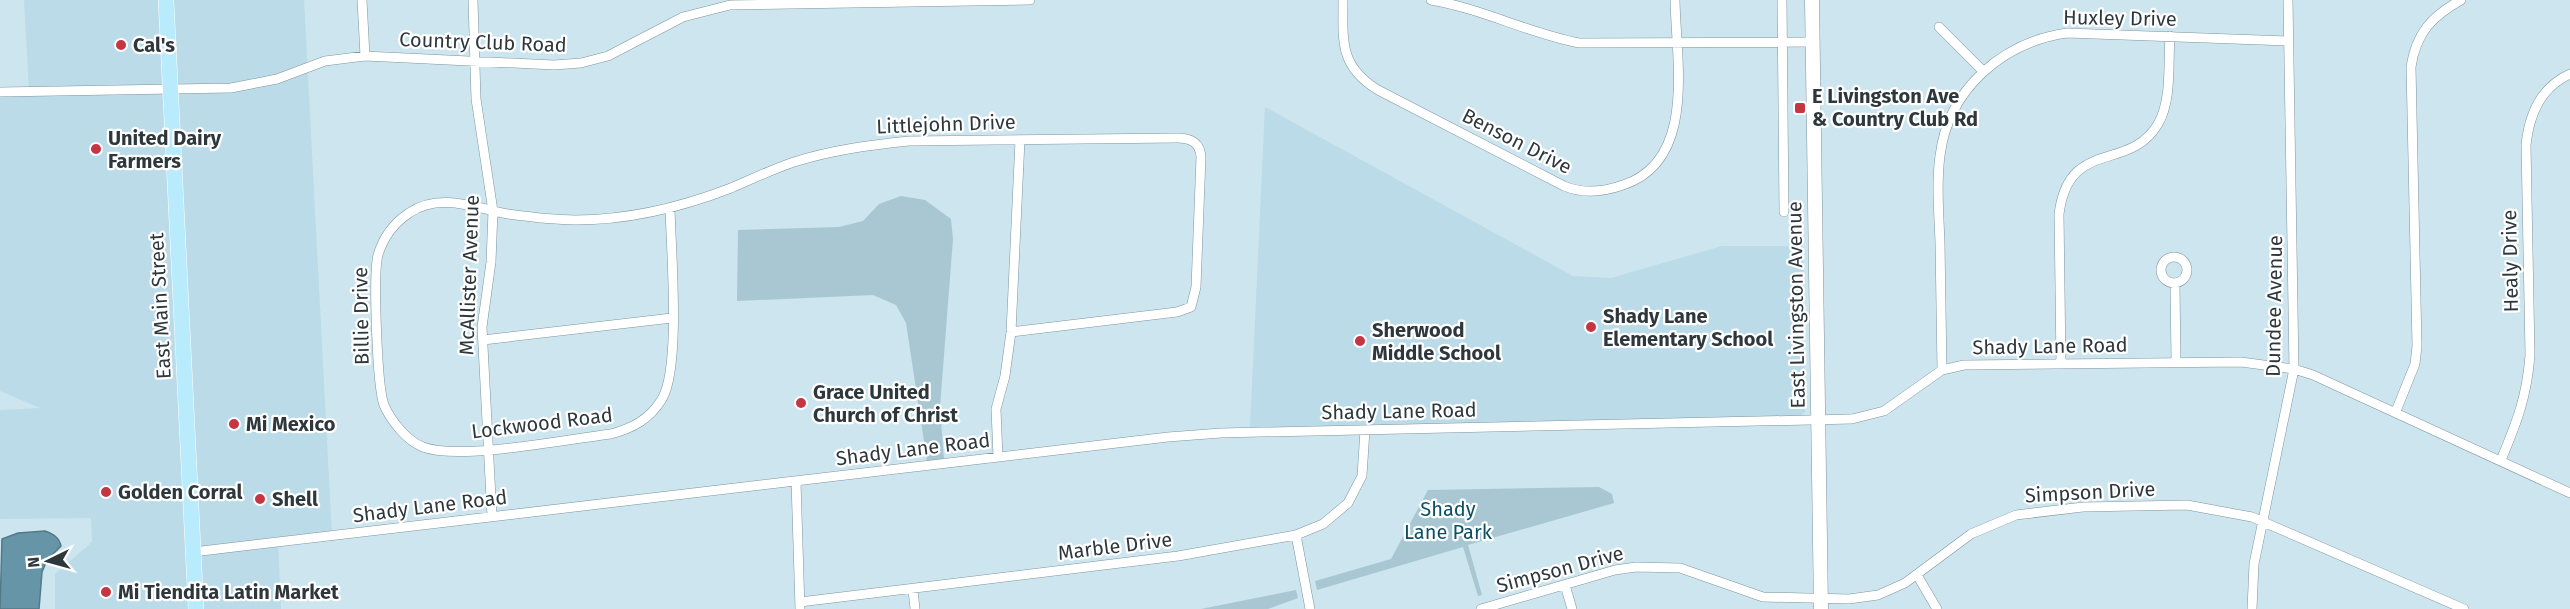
<svg xmlns="http://www.w3.org/2000/svg" width="2570" height="609" viewBox="0 0 2570 609" font-family="'Fira Sans',sans-serif">
	<style>
		.built { fill: #badbe7 }
		.green { fill: #a8c7d2 }
		.water { fill: #6595a6; stroke: #547986; stroke-width: 1.5 }
		.lines { fill: none; stroke-linecap: round; stroke-linejoin: round }
		.street-casing { stroke: #7e959e; stroke-width: 10 }
		.secondary-casing { stroke: #7e959e; stroke-width: 15 }
		.primary-casing { stroke: #fff; stroke-width: 16 }
		.street { stroke: #fff; stroke-width: 9 }
		.secondary { stroke: #fff; stroke-width: 14 }
		.primary { stroke: #b8ebfc; stroke-width: 15 }
		.poi-dot { fill: #c53542; stroke: #fff; stroke-width: 2 }
		.labels { text-anchor: middle; dominant-baseline: central; stroke-width: 4.5; stroke-linejoin: round; paint-order: stroke }
		.street-label { font-size: 20px; fill: #2e383c; stroke: #fff }
		.poi-label { font-size: 20px; font-weight: bold; fill: #2e383c; stroke: #fff; text-anchor: start }
		.park-label { font-size: 20px; fill: #0b5063; stroke: #fff }
	</style>
	<rect width="100%" height="100%" fill="#cde5ee"/>
	<path class="built" d="M24,0H304L332,536L278,541L281,609H55V574L92,542L91,518L0,519V410L40,408L0,391V91H29Z
		M1265,107L1573,276L1611,278L1722,246H1803L1805,412L1799,417L1250,428Z"/>
	<path class="green" d="M901,196L925,200L951,219L953,239L940,407L944,460L927,461L906,323L896,305L873,295L737,301L738,230L839,227L863,221L879,204Z
		M1599,487L1612,494L1614,503L1468,545L1482,595L1478,596L1463,547L1317,590L1315,581L1391,559L1428,490Z
		M1296,590L1298,598L1268,609H1201Z"/>
	<path class="water" d="M45,531C53,534 59,537 61,546L47,560L42,572L39,609H0L2,539L18,533Z"/>
	<g class="lines">
		<defs>
			<path id="street" d="M362,0L365,56
				M473,0L476,99L493,211L491,262L482,327L492,517
				M1343,0C1343,41 1339,66 1378,90L1564,186C1583,194 1603,192 1623,185C1697,161 1676,61 1675,0
				M1431,0C1483,9 1528,33 1579,43L1812,42
				M1782,0L1784,212
				M1939,27L1983,71
				M0,92L231,88L277,79L325,61L365,56L554,65L581,63L608,56L683,17L730,5L1030,0
				M670,208C671,250 681,367 662,399C650,419 633,428 611,434C567,439 460,461 423,447C407,441 391,421 384,405C377,386 373,274 378,255C383,238 394,223 409,213C439,192 476,208 508,214C530,217 552,220 575,220C629,220 682,207 731,188C752,179 773,169 794,162C832,150 870,145 909,141L1177,138C1190,138 1200,142 1201,157L1196,287L1191,307L1177,312L1011,332
				M2161 270a13 13 0 1 1 26 0a13 13 0 1 1-26 0Z
				M2175,284L2176,362
				M483,340L672,318
				M2061,363L2059,214C2069,137 2129,173 2158,124C2172,100 2168,63 2170,36
				M1942,370C1941,328 1941,285 1940,243C1939,214 1936,184 1940,156C1948,89 2003,42 2067,33L2289,41
				M2396,411L2415,364L2417,346L2411,67C2416,33 2432,16 2461,0
				M998,457L996,409L1005,376L1011,332L1020,140
				M2501,460C2517,422 2527,396 2530,355L2526,145C2529,115 2541,87 2570,74
				M796,481L800,609
				M1296,535L1310,609
				M193,552L1168,437L1221,433L1852,419L1884,411L1942,370L1964,365L2241,362L2294,369L2313,375L2570,493
				M1917,575L1937,609
				M1565,585L1572,609
				M913,590L915,609
				M800,602L1178,556L1296,535L1323,524L1348,503L1362,476L1365,430
				M1481,609L1615,570L1636,567L1680,568L1763,597L1849,599L1878,595L1905,583L1971,534L2016,515L2083,507L2187,505L2252,517L2464,609
				M2252,609L2254,564L2294,369L2288,0"/>
			<path id="secondary" d="M1812,0L1821,609"/>
			<path id="primary" d="M166,0L196,609"/>
		</defs>
		<use href="#street" class="street-casing"/>
		<use href="#secondary" class="secondary-casing"/>
		<use href="#primary" class="primary-casing"/>
		<use href="#street" class="street"/>
		<use href="#secondary" class="secondary"/>
		<use href="#primary" class="primary"/>
	</g>
	<g class="poi-dot">
		<circle cx="121" cy="45" r="6"/>
		<rect x="1794" y="102" width="12" height="12" rx="3"/>
		<circle cx="96" cy="149" r="6"/>
		<circle cx="1591" cy="327" r="6"/>
		<circle cx="1360" cy="341" r="6"/>
		<circle cx="801" cy="403" r="6"/>
		<circle cx="234" cy="424" r="6"/>
		<circle cx="106" cy="492" r="6"/>
		<circle cx="260" cy="499" r="6"/>
		<circle cx="106" cy="592" r="6"/>
	</g>
	<g class="labels">
		<g class="street-label">
			<text transform="translate(2120 18) rotate(1)">Huxley Drive</text>
			<text transform="translate(483 42) rotate(2)">Country Club Road</text>
			<text transform="translate(946 124) rotate(-2)">Littlejohn Drive</text>
			<text transform="translate(1517 141) rotate(27)">Benson Drive</text>
			<text transform="translate(2510 261) rotate(-91)">Healy Drive</text>
			<text transform="translate(469 275) rotate(-88)">McAllister Avenue</text>
			<text transform="translate(1796 305) rotate(-91)">East Livingston Avenue</text>
			<text transform="translate(160 306) rotate(-93)">East Main Street</text>
			<text transform="translate(2274 306) rotate(-89)">Dundee Avenue</text>
			<text transform="translate(361 316) rotate(-91)">Billie Drive</text>
			<text transform="translate(2050 346) rotate(-1)">Shady Lane Road</text>
			<text transform="translate(1399 411) rotate(-1)">Shady Lane Road</text>
			<text transform="translate(542 423) rotate(-7)">Lockwood Road</text>
			<text transform="translate(913 449) rotate(-7)">Shady Lane Road</text>
			<text transform="translate(2090 492) rotate(-3)">Simpson Drive</text>
			<text transform="translate(430 506) rotate(-7)">Shady Lane Road</text>
			<text transform="translate(1115 546) rotate(-7)">Marble Drive</text>
			<text transform="translate(1560 569) rotate(-15)">Simpson Drive</text>
		</g>
		<g class="poi-label">
			<text x="133" y="45">Cal's</text>
			<text x="1812" y="96">E Livingston Ave<tspan x="1812" dy="23">&amp; Country Club Rd</tspan></text>
			<text x="108" y="138">United Dairy<tspan x="108" dy="23">Farmers</tspan></text>
			<text x="1603" y="316">Shady Lane<tspan x="1603" dy="23">Elementary School</tspan></text>
			<text x="1372" y="330">Sherwood<tspan x="1372" dy="23">Middle School</tspan></text>
			<text x="813" y="392">Grace United<tspan x="813" dy="23">Church of Christ</tspan></text>
			<text x="246" y="424">Mi Mexico</text>
			<text x="118" y="492">Golden Corral</text>
			<text x="272" y="499">Shell</text>
			<text x="118" y="592">Mi Tiendita Latin Market</text>
		</g>
		<g class="park-label">
			<text x="1448" y="509">Shady<tspan x="1448" dy="23">Lane Park</tspan></text>
		</g>
	</g>
	<g transform="translate(48 561) rotate(265)" stroke="#ffffff" stroke-width="4.5" paint-order="stroke">
	<path d="M0-4.5L10 22L0 15L-10 22Z" fill="#2e383c"/>
	<text y="-9" font-size="16" font-weight="bold" text-anchor="middle" fill="#2e383c">N</text>
	</g>
</svg>
